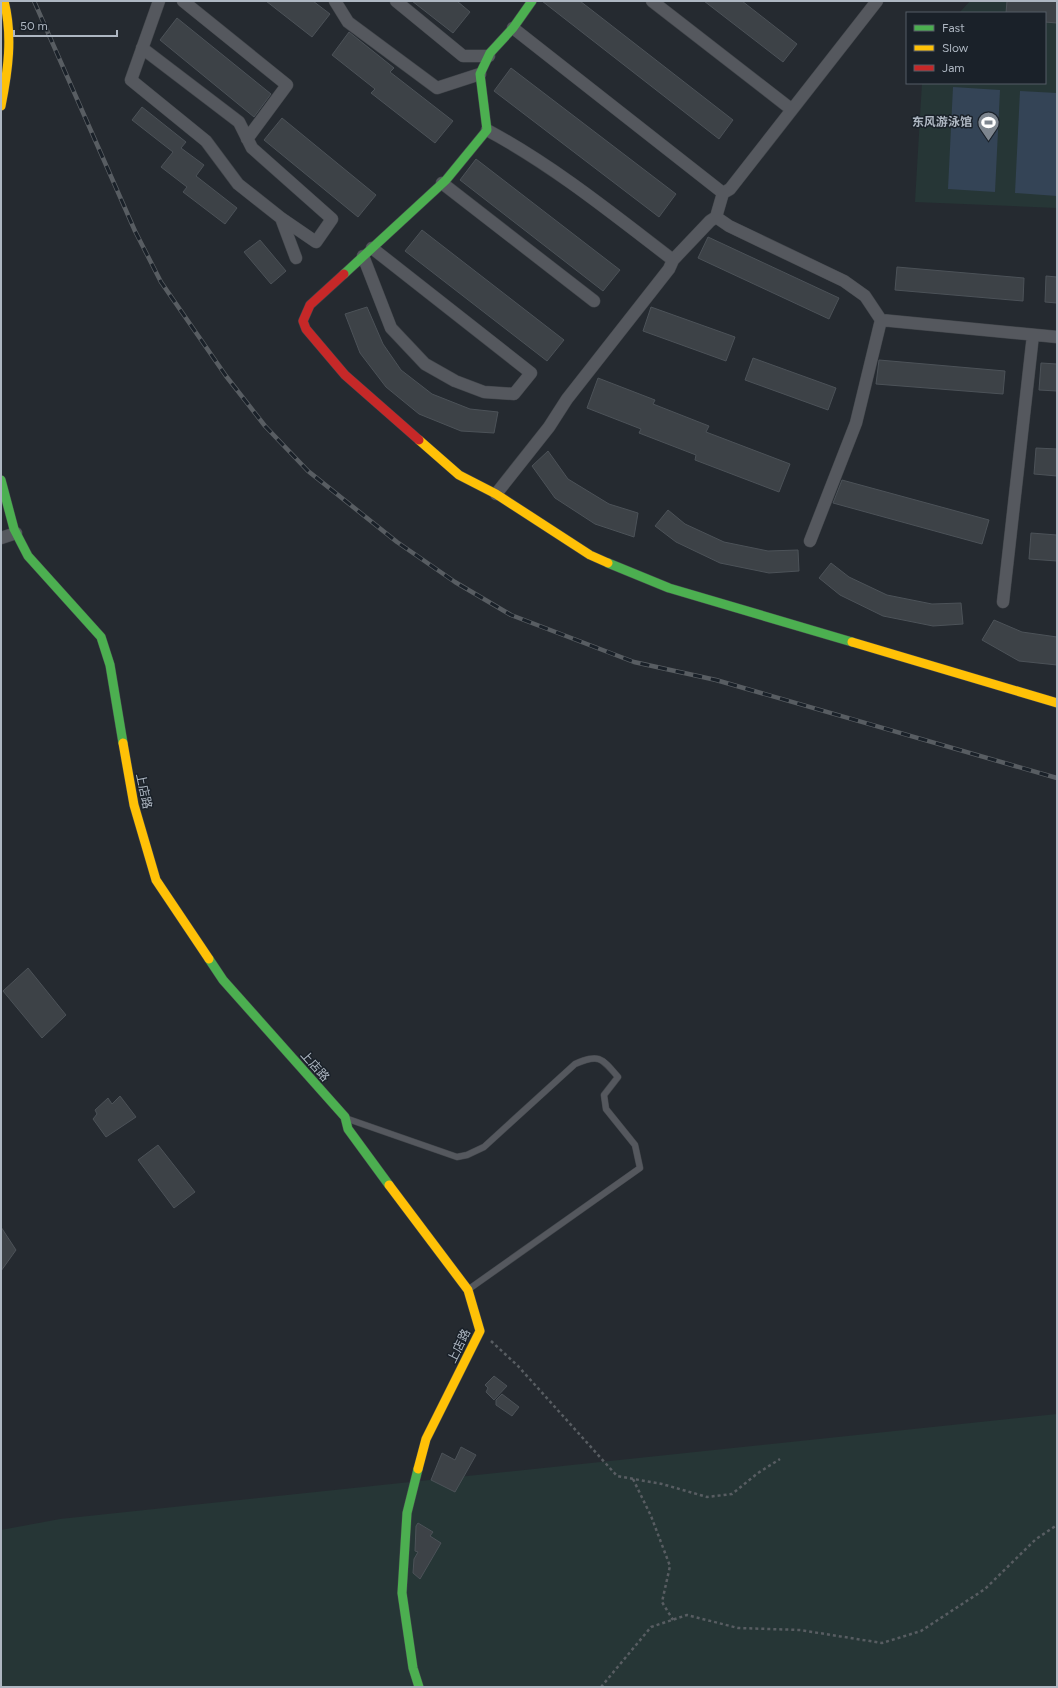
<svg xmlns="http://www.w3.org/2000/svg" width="1058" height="1688" viewBox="0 0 1058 1688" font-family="Figtree,'Noto Sans SC',sans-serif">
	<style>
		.green { fill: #263636 }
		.water { fill: #344456 }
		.building { fill: #3d4247; stroke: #4c5258 }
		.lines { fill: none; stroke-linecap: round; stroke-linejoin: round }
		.lane-casing { stroke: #42464b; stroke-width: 7 }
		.street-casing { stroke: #42464b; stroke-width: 13 }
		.fast-casing { stroke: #42464b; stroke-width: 10 }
		.slow-casing { stroke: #42464b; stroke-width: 10 }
		.jam-casing { stroke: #42464b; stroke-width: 10 }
		.path { stroke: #585d62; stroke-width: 2.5; stroke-dasharray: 3 3; stroke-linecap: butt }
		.lane { stroke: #55585e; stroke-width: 6 }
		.street { stroke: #55585e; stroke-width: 12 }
		.fast { stroke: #4caf50; stroke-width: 9 }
		.slow { stroke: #ffc107; stroke-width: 9 }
		.jam { stroke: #c62828; stroke-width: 9 }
		.rail-casing { stroke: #585d62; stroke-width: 4.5 }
		.rail { stroke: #1a2129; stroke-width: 3; stroke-dasharray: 9; stroke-linecap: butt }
		.labels { text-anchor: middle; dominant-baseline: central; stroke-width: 3; stroke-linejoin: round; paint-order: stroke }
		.poi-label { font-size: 12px; font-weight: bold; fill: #aeb7c2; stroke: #1a2129; text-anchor: end }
		.street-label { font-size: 12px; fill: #aeb7c2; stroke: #1a2129 }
	</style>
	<rect width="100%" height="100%" fill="#252a30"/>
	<path class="green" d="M970,1H1057V208L915,202L922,83H1045V13H959Z
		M1057,1414V1687H1V1530L60,1519Z"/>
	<path class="water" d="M953,87L1000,90L995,192L948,189Z
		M1020,91L1057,93V196L1015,193Z"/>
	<path class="building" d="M266,1H313L330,14L312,37Z
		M412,1H457L470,12L453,33Z
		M542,1H580L733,120L719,139Z
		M704,1H742L797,44L783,62Z
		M1007,1H1057V23L1045,22V13H1006Z
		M177,18L271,94L254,117L160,40Z
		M349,32L394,68L390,72L453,121L435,143L371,93L375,89L332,55Z
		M511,68L676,194L659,217L494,91Z
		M142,107L186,142L181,148L204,165L196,176L237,208L225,224L183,192L187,187L161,167L173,152L132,120Z
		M282,118L376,195L358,217L264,140Z
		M476,159L620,270L603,291L460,180Z
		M422,230L564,340L547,361L405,251Z
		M708,237L839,298L829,319L698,258Z
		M260,240L286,271L271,284L244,252Z
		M897,267L1024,278L1023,301L895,290Z
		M1046,276L1057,277V303L1045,302Z
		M367,307L383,344L401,370L432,394L470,409L498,412L494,433L461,431L419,414L386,387L360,353L345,314Z
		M651,307L735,337L726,361L643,331Z
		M753,358L836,388L828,410L745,380Z
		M879,360L1005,371L1003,394L876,384Z
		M1041,363L1057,364V391L1039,390Z
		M598,378L655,400L653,404L709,426L706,432L790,464L779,492L695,460L696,455L639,433L641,429L587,408Z
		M1036,448L1057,449V476L1034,474Z
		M548,451L568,479L609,504L638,513L634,537L595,524L555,498L532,466Z
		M842,480L989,520L982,544L833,503Z
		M668,510L685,524L724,542L768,551L798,550L799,571L769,573L720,563L676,542L655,526Z
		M1031,533L1057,535V561L1029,559Z
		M831,563L849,577L887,595L932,604L961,603L963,624L933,626L883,616L840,595L819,578Z
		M994,620L1022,632L1057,637V665L1019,661L982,640Z
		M28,968L66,1015L42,1038L3,991Z
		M120,1096L136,1117L106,1137L93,1119L97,1114L95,1110L108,1098L112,1104Z
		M158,1145L195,1192L174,1208L138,1160Z
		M1,1227L16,1250L1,1271Z
		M494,1376L507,1386L494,1400L486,1392L488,1388L485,1385Z
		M502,1394L519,1407L512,1416L496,1405V1400Z
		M461,1447L476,1455L455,1492L431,1480L442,1453L455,1460Z
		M418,1523L433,1532L430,1536L441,1543L420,1579L413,1573L414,1559L418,1552L415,1551L416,1526Z"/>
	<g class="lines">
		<defs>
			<path id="lane" d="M348,1119L457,1157L467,1155L484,1147L575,1064C599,1054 601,1057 618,1077L604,1095L606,1109L635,1145L640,1168L469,1289"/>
			<path id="street" d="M159,1L131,80L206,141L238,184L281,218L296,258
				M183,1L287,85L247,139
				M335,1L348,22L437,88L480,74
				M396,1L463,56H489
				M652,1L791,109
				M513,28L723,193
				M142,48L239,122L252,148L332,219L316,242L281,218
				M487,130C554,166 613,214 673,260
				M442,183L594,301
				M716,217L729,226L844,281L865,296L881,320L856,423L810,541
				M363,256L391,328L425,364L455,381L484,392L514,394L531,373L372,248
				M881,320L1057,337
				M496,494L549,427L567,399L669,269L673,260L710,221L716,217L723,193L730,189L877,1
				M1,538L16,533
				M1003,602L1033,335"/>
			<path id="fast" d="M344,274L446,180L487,130L480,74L490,53L513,28L532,1
				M1,480L14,529L28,556L101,637L110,665L123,743
				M608,563L669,588L852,642
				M209,959L223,980L345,1117L348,1129L389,1185
				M418,1469L407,1513L402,1593L413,1668L419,1687"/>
			<path id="slow" d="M1,106C8,71 13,36 4,1
				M419,440L459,475L496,494L590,555L608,563
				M852,642L1057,703
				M123,743L134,805L156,880L209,959
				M389,1185L468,1290L480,1331L426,1439L418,1469"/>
			<path id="jam" d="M344,274L310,305L303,321L306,329L345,375L419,440"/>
		</defs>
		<use href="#lane" class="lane-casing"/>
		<use href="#street" class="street-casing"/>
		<use href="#fast" class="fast-casing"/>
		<use href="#slow" class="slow-casing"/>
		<use href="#jam" class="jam-casing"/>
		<path class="path" d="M491,1341L518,1366L617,1476L662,1484L707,1497L732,1494L758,1473L780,1459
			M633,1479L651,1516L670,1566L662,1602L673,1620
			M601,1687L651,1627L687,1615L738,1628L800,1630L882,1643L921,1631L985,1589L1036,1539L1057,1525"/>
		<use href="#lane" class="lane"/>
		<use href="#street" class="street"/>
		<use href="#fast" class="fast"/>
		<use href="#slow" class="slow"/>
		<use href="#jam" class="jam"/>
		<defs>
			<path id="rail" d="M34,1L135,231L161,282L226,376L265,426L308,471L397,542L455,582L511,615L634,662L716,680L1057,778"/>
		</defs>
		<use href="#rail" class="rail-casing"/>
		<use href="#rail" class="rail"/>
	</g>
	<defs>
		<symbol id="stadium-pin" viewBox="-11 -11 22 30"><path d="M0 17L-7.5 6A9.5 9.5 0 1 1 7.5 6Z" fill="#7e868f" stroke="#1a2129"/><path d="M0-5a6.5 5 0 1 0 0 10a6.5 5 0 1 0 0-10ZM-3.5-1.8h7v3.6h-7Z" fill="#fff"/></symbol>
	</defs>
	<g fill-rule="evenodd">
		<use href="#stadium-pin" x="976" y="110" width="25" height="34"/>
	</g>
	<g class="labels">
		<g class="poi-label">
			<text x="972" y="122">东风游泳馆</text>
		</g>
		<g class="street-label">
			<text transform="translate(144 791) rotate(78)">上店路</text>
			<text transform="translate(315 1066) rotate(48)">上店路</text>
			<text transform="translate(459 1346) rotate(-64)">上店路</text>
		</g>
	</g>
	<rect width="1058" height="1688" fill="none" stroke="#aeb7c2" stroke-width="4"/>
	<rect x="906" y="12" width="140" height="72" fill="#1a2129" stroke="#555d66"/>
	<rect x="914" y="25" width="20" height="6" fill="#4caf50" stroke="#555d66"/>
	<text x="942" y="32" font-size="12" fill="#aeb7c2">Fast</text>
	<rect x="914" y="45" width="20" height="6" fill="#ffc107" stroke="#555d66"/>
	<text x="942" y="52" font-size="12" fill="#aeb7c2">Slow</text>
	<rect x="914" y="65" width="20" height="6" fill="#c62828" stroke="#555d66"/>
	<text x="942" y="72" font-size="12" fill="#aeb7c2">Jam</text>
	<path d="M14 30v6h103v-6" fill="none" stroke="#aeb7c2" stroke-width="2"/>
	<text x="20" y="30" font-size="12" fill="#aeb7c2" stroke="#1a2129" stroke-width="3" paint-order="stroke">50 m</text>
</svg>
